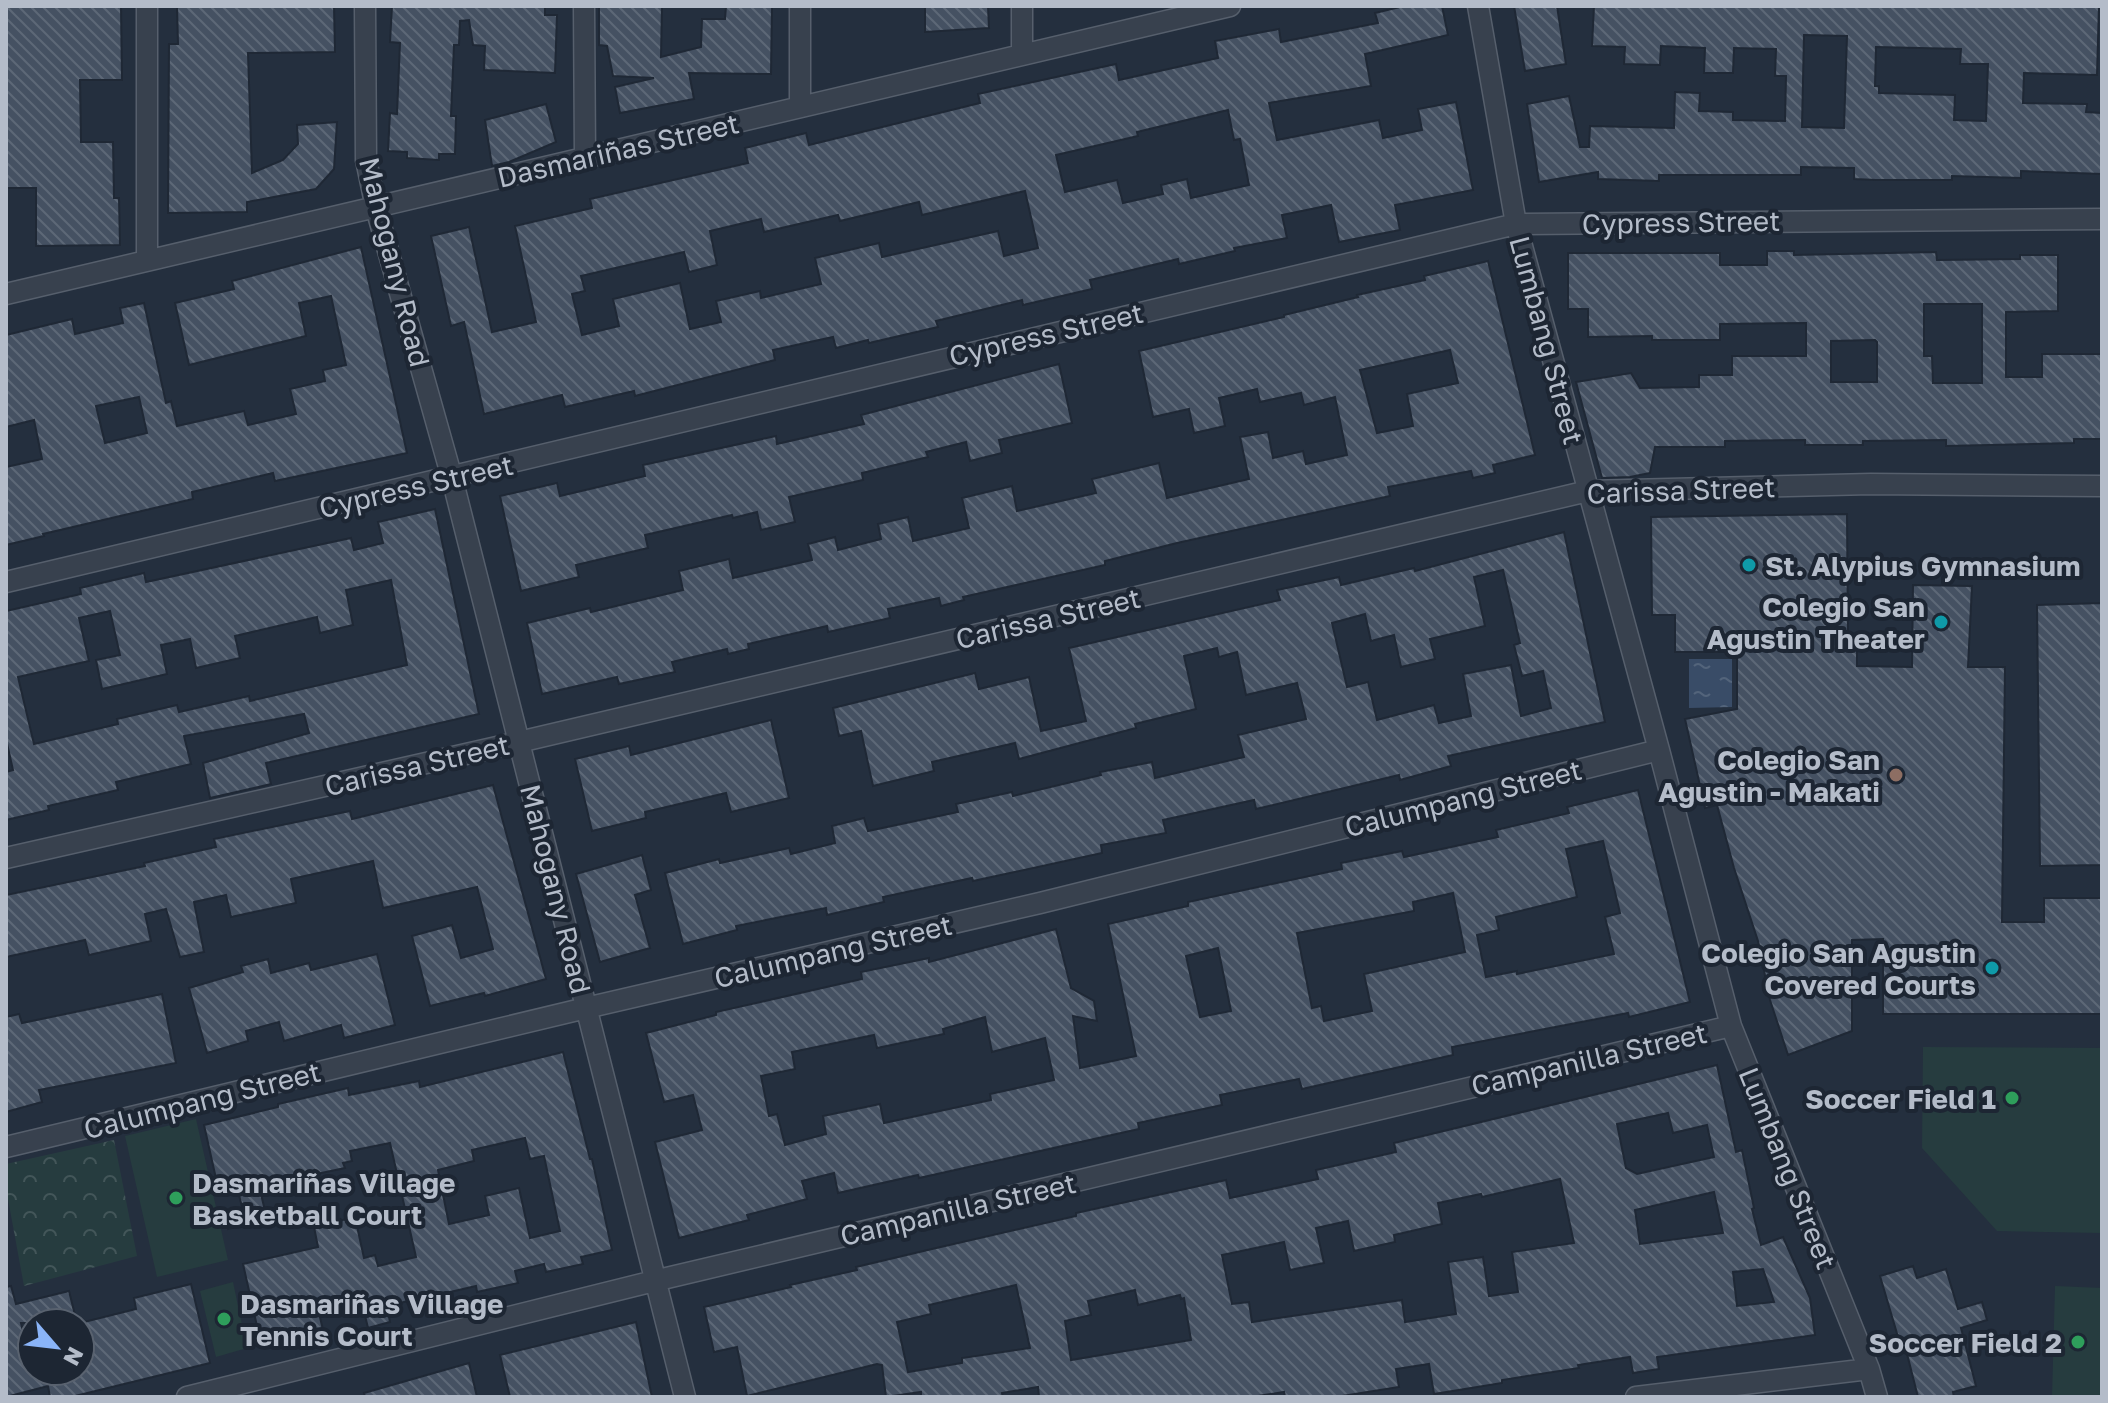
<svg xmlns="http://www.w3.org/2000/svg" width="2108" height="1403" viewBox="0 0 2108 1403" font-family="'Golos Text',sans-serif">
	<style>
		.forest { fill: url(#forest-crowns) }
		.garden { fill: #263c3f }
		.water { fill: url(#water-ripples) }
		.building { fill: url(#building-back-hatch); stroke: #1f2835; stroke-width: 2; fill-rule: evenodd }
		.lines { fill: none; stroke-linecap: round; stroke-linejoin: round }
		.street-casing { stroke: #565f6c; stroke-width: 23 }
		.street { stroke: #38414e; stroke-width: 20 }
		.culture-dot { fill: #0f9aa8; stroke: #1d2633; stroke-width: 3 }
		.education-dot { fill: #8d6e63; stroke: #1d2633; stroke-width: 3 }
		.leisure-dot { fill: #2e9e5b; stroke: #1d2633; stroke-width: 3 }
		.labels { text-anchor: middle; dominant-baseline: central; stroke-width: 8; stroke-linejoin: round; paint-order: stroke }
		.street-label { font-size: 28px; fill: #b4bcc9; stroke: #1d2633 }
		.poi-label { font-size: 28px; font-weight: bold; fill: #b4bcc9; stroke: #1d2633; text-anchor: end }
	</style>
	<defs>
		<pattern id="forest-crowns" width="20" height="18" patternUnits="userSpaceOnUse" patternTransform="scale(2)"><rect width="20" height="18" fill="#263c3f"/><path d="M2 6a3 3 0 1 1 6 0M12 15a3 3 0 1 1 6 0" fill="none" stroke="#435659"/></pattern>
		<pattern id="water-ripples" width="26" height="14" patternUnits="userSpaceOnUse" patternTransform="scale(2)"><rect width="26" height="14" fill="#394c67"/><path d="M2 4q2-2 4 0t4 0M15 11q2-2 4 0t4 0" fill="none" stroke="#53647b"/></pattern>
		<pattern id="building-back-hatch" width="6" height="6" patternUnits="userSpaceOnUse" patternTransform="scale(2)"><rect width="6" height="6" fill="#455162"/><path d="M-1 5l2 2M0 0l6 6M5-1l2 2" fill="none" stroke="#5d6877"/></pattern>
	</defs>
	<rect width="100%" height="100%" fill="#242f3e"/>
	<path class="forest" d="M114,1140L137,1256L24,1286L6,1188V1164Z"/>
	<path class="garden" d="M1923,1047L2102,1048V1233L1997,1231L1922,1148Z
		M196,1119L228,1260L157,1277L125,1136Z
		M233,1282L247,1348L216,1357L200,1291Z
		M2055,1286L2102,1288V1397H2052Z"/>
	<path class="water" d="M1689,659H1732V707L1689,708Z"/>
	<path class="building" d="M6,6H121L122,80H80L81,142H113L114,198H119L120,245L36,246V188H6Z
		M177,6H334L335,52L248,53L252,173L283,160L298,144L297,125L337,122L334,169L316,189L247,202V212L168,213L169,44H178Z
		M392,6H545V15H557L555,73L484,70L485,46L473,45L469,20L460,21L459,45H454L451,116H456L455,154H439V160L407,158V152L388,151L390,113L397,114L400,43L390,42Z
		M599,6H662L661,57L701,47L702,19H725L726,6H772L771,74L689,73L694,99L620,113L615,87L654,78L613,76L607,46L599,45Z
		M925,6H988L989,28L925,32Z
		M1404,6H1442L1448,35L1365,54L1371,86L1269,103L1277,140L1379,120L1383,138L1422,130L1418,109L1456,102L1473,190L1395,205L1400,230L1339,242L1331,205L1282,215L1287,238L1234,248L1235,251L1179,264L1178,259L1090,280L1092,289L1023,305L1022,300L936,321L938,327L869,343L868,340L836,348L833,337L773,350L775,360L635,396L634,391L565,407L562,395L484,414L464,322L451,326L431,236L469,227L492,332L536,322L515,226L592,208L590,199L748,163L745,148L806,133L809,145L980,103L978,94L1116,64L1119,80L1218,58L1215,41L1279,29L1281,42L1378,23L1375,13ZM1228,110L1234,140L1240,139L1249,185L1191,198L1187,179L1161,185L1163,194L1123,203L1117,180L1065,192L1056,155L1138,136L1137,132ZM1025,191L1038,248L1004,256L998,231L882,257L879,243L815,258L821,284L761,298L760,291L716,301L721,322L690,329L680,283L613,299L619,326L582,335L572,294L585,291L581,276L684,252L689,272L717,265L710,231L761,219L764,232L838,215L840,221L919,202L922,215Z
		M1514,6H1557L1566,64L1525,71Z
		M1594,6H2099L2097,75L2024,73L2023,103L2087,104L2086,112L2102,113V174L2021,171V178L1952,176V180H1876L1854,179V168L1801,167V175H1659V181L1598,179V172L1539,182L1527,104L1569,96L1580,147H1589L1590,126L1674,128L1675,92L1700,93L1699,111L1733,112V120L1785,121L1786,76H1775L1776,49L1734,48L1733,73H1704L1705,48L1661,46L1660,65L1624,64L1625,47L1592,46ZM1804,35L1847,36L1844,128L1802,127ZM1876,47L1961,49L1960,64H1988L1986,121L1954,120L1955,95L1879,93V86H1875Z
		M546,104L556,142L509,162L492,166L485,120Z
		M361,247L407,453L275,481L273,473L192,492L193,499L43,534L44,536L6,545V467L42,459L34,420L6,427V335L72,319L75,334L123,323L120,308L144,303L166,403L171,401L177,426L244,411L248,425L296,414L290,389L325,381L323,370L346,365L331,296L299,303L306,336L189,365L175,303L234,289L232,281ZM139,397L147,433L105,443L96,406Z
		M1767,251H1794V255L1936,252L1937,260L2020,259V255H2058V311L2006,312V377H2042V354H2102V439H2074V443L1946,446V440L1863,441V445H1805V440L1725,441V447H1655L1650,473L1630,477L1602,478L1576,382L1631,373L1640,388L1699,387V375H1732V356H1806V323L1720,324V340H1652V336L1588,337V309H1568V253H1720V265H1767ZM1924,304H1982V383H1933L1932,356H1924ZM1875,340L1877,342V382H1831V341Z
		M1488,261L1535,455L1493,465L1495,473L1473,478L1471,471L1388,487L1390,496L1177,543L1105,561V565L963,597L964,600L941,606L939,598L888,609L890,618L828,632L827,626L748,644L749,649L728,654L727,649L672,662L675,672L619,684L617,677L542,694L527,623L590,608L591,612L683,590L679,571L729,559L733,578L812,560L808,544L835,537L838,550L881,539L878,524L908,517L913,541L969,528L962,498L1012,486L1017,511L1096,493L1092,479L1159,463L1167,498L1249,479L1240,437L1268,432L1273,458L1303,451L1306,464L1347,455L1335,397L1304,405L1301,393L1260,402L1257,389L1219,398L1225,426L1194,433L1189,409L1153,417L1139,351L1284,317V315L1358,297L1357,295L1425,280L1424,276ZM1450,350L1458,383L1407,394L1413,426L1377,433L1360,370Z
		M1059,364L1072,423L999,440L1002,453L970,461L966,442L926,452L928,457L862,473L863,480L789,497L795,522L761,530L757,512L733,518L732,515L645,535L648,548L576,565L579,577L521,591L500,496L557,483L560,496L645,476L643,465L776,436L777,444L864,424L861,415Z
		M435,509L479,714L266,763L271,784L210,798L203,763L309,733L304,714L184,736L191,764L116,782L118,790L48,806L49,810L6,820V772L13,770L6,739V611L81,594L80,588L144,573L146,582L351,538L354,550L383,543L378,522ZM391,580L407,665L250,701L249,696L179,712L177,705L117,719L118,724L34,744L18,677L89,661L79,618L110,611L120,655L96,660L102,689L167,674L161,645L190,639L196,668L240,658L235,636L317,617L320,633L353,625L346,590Z
		M1847,514L1848,636H1857V666L1912,667L1913,585L1972,586L1968,667H2005L2002,922H2044V898H2102V1014H1883V939L1852,940V1031L1788,1055L1770,1000L1758,941L1734,868L1717,805L1705,808L1685,719L1737,709V652H1675V615H1652L1651,517Z
		M1564,532L1605,722L1448,756L1451,766L1400,780L1399,775L1256,809L1254,800L1163,820L1166,833L1101,845L1102,853L973,881L972,878L883,897L884,902L827,915L826,908L736,926L737,930L683,944L665,873L719,859L720,863L789,848L791,854L835,843L832,826L864,818L868,831L958,812L956,804L1012,792L1013,796L1101,775L1100,772L1152,762L1155,778L1244,757L1238,735L1306,719L1297,683L1246,695L1237,652L1219,657L1217,648L1184,656L1196,709L1135,724L1136,728L1019,759L1015,743L932,762L934,771L873,786L861,731L839,736L833,708L975,673L979,689L1029,677L1041,731L1086,721L1069,648L1280,600L1277,590L1339,577L1341,585L1414,568L1415,571ZM1503,570L1520,643L1514,645L1522,676L1543,671L1551,708L1521,716L1511,665L1463,674L1471,716L1439,723L1434,705L1377,720L1368,682L1347,687L1332,623L1365,614L1371,641L1394,635L1401,667L1435,659L1430,639L1485,626L1474,577Z
		M2102,603V865L2040,866L2037,605Z
		M771,720L789,798L731,812L726,793L645,812L646,818L592,831L575,759L629,746L631,755Z
		M493,785L546,979L485,996L484,993L430,1006L412,936L452,925L461,958L493,949L477,887L383,908L373,861L291,879L296,903L231,917L226,895L194,902L204,952L180,957L166,909L145,914L151,941L89,955L85,940L6,957V895L145,866L144,863L216,847L214,839L350,811L352,819Z
		M1638,790L1690,1002L1629,1017L1628,1013L1452,1047L1453,1055L1302,1089L1299,1079L1220,1095L1222,1105L1138,1123L1139,1129L919,1178L918,1175L838,1193L834,1173L802,1181L807,1199L747,1215L749,1220L679,1238L655,1142L702,1130L693,1095L664,1102L646,1033L716,1015V1012L862,979L861,972L929,958V962L1056,929L1071,988L1094,1001L1097,1021L1073,1016L1080,1068L1136,1056L1108,924L1188,906V902L1342,869L1341,863L1402,851L1404,857L1498,837L1496,830L1569,813L1567,807ZM1603,841L1620,913L1605,917L1614,954L1517,974V971L1486,977L1477,935L1499,930L1496,917L1577,897L1566,849ZM1453,893L1465,952L1364,974L1372,1011L1324,1021L1321,1006L1312,1008L1297,933L1414,911L1413,902ZM1218,948L1231,1011L1200,1017L1186,956ZM985,1017L992,1052L1045,1038L1054,1080L990,1094L991,1100L884,1123L880,1104L823,1116L826,1134L785,1145L777,1114L769,1116L761,1076L795,1069L792,1052L874,1035L877,1048L944,1034L943,1029Z
		M642,855L651,890L635,895L650,948L600,962L576,874Z
		M377,954L395,1025L344,1038L341,1025L284,1041L279,1022L246,1031L248,1041L207,1053L189,988L243,972L241,966L268,959L271,973L309,963L311,970Z
		M162,994L176,1063L39,1090L42,1102L6,1112V1017L19,1014L22,1023Z
		M563,1052L590,1159H592L612,1250L581,1257L583,1264L546,1272L544,1264L515,1271L518,1283L477,1292L476,1286L437,1295L438,1300L422,1304L421,1298L387,1306L390,1322L368,1328L362,1303L319,1313L323,1330L261,1344L243,1264L318,1247L314,1227L355,1217L364,1258L375,1255L378,1266L416,1257L390,1143L350,1151L352,1161L343,1163L345,1168L288,1180L289,1183L260,1190L267,1219L228,1229L224,1212L242,1207L235,1179L217,1183L204,1125L278,1107V1104L348,1088L349,1095L419,1081L420,1087ZM525,1138L530,1159L544,1156L560,1231L530,1238L519,1188L485,1196L489,1215L449,1224L438,1170L474,1161L472,1150Z
		M1717,1065L1736,1152L1742,1150L1754,1208L1752,1209L1761,1245L1783,1237L1810,1298L1815,1335L1657,1357L1659,1369L1633,1373L1630,1357L1578,1365L1579,1368L1502,1380V1383L1434,1394L1429,1364L1396,1369L1399,1387L1336,1397H1285L1284,1392L1252,1397H1039L1038,1387L1002,1393L1003,1397H921V1392L886,1397L882,1365L877,1364L747,1396L737,1347L714,1352L704,1307L791,1287L790,1285L857,1270L856,1267L932,1249L1076,1216V1213L1226,1180L1230,1198L1318,1179L1316,1170L1396,1152L1394,1143ZM1668,1113L1673,1133L1707,1125L1714,1157L1637,1174L1626,1168L1617,1124ZM1560,1179L1574,1243L1512,1252L1518,1292L1489,1296L1483,1257L1448,1262L1456,1314L1405,1322L1402,1300L1252,1322L1249,1302L1232,1304L1222,1255L1284,1242L1290,1270L1324,1263L1316,1228L1348,1221L1354,1251L1395,1242L1394,1235L1442,1224L1438,1203L1481,1194L1482,1197ZM1714,1192L1723,1233L1640,1244L1635,1210ZM1763,1269L1774,1302L1737,1306L1733,1272ZM1016,1285L1030,1348L962,1358V1363L908,1372L897,1322L931,1314L929,1305ZM1135,1290L1138,1305L1180,1295L1181,1299L1184,1298L1191,1340L1071,1360L1065,1321L1091,1315L1088,1301Z
		M1913,1266L1917,1278L1946,1269L1958,1309L1982,1302L1987,1320L1961,1328L1976,1386L1953,1392L1954,1397H1918L1905,1346L1901,1347L1880,1276Z
		M191,1284L210,1363L71,1397H50L48,1386L6,1397V1287L11,1286L16,1304L69,1291L77,1323H21L32,1371H80V1323L136,1309L134,1298Z
		M636,1322L652,1397H510L500,1355Z
		M469,1363L477,1397H365L364,1393Z"/>
	<g class="lines">
		<defs>
			<path id="street" d="M365,6L366,160L376,208L452,478L685,1397
				M584,6L585,158
				M1022,6V54
				M1478,6L1516,224L1659,750L1731,1026L1869,1369L1877,1397
				M800,107V6
				M147,259V6
				M6,294L1230,6
				M6,582L1516,224L2102,219
				M6,858L519,742L1588,491L1871,484L2102,486
				M6,1147L586,1008L1040,903L1659,750
				M187,1397L654,1281L1731,1026
				M1636,1397L1869,1369"/>
		</defs>
		<use href="#street" class="street-casing"/>
		<use href="#street" class="street"/>
	</g>
	<g class="culture-dot">
		<circle cx="1749" cy="565" r="8"/>
		<circle cx="1941" cy="622" r="8"/>
		<circle cx="1992" cy="968" r="8"/>
	</g>
	<circle class="education-dot" cx="1896" cy="775" r="8"/>
	<g class="leisure-dot">
		<circle cx="2012" cy="1098" r="8"/>
		<circle cx="176" cy="1198" r="8"/>
		<circle cx="224" cy="1319" r="8"/>
		<circle cx="2078" cy="1342" r="8"/>
	</g>
	<g class="labels">
		<g class="street-label">
			<text transform="translate(618 150) rotate(-13)">Dasmariñas Street</text>
			<text transform="translate(1681 222) rotate(-1)">Cypress Street</text>
			<text transform="translate(395 262) rotate(76)">Mahogany Road</text>
			<text transform="translate(1046 334) rotate(-13)">Cypress Street</text>
			<text transform="translate(1547 340) rotate(75)">Lumbang Street</text>
			<text transform="translate(416 486) rotate(-13)">Cypress Street</text>
			<text transform="translate(1681 490) rotate(-2)">Carissa Street</text>
			<text transform="translate(1048 618) rotate(-13)">Carissa Street</text>
			<text transform="translate(417 765) rotate(-13)">Carissa Street</text>
			<text transform="translate(1463 798) rotate(-14)">Calumpang Street</text>
			<text transform="translate(556 889) rotate(76)">Mahogany Road</text>
			<text transform="translate(833 951) rotate(-13)">Calumpang Street</text>
			<text transform="translate(1589 1059) rotate(-13)">Campanilla Street</text>
			<text transform="translate(202 1100) rotate(-14)">Calumpang Street</text>
			<text transform="translate(1788 1168) rotate(68)">Lumbang Street</text>
			<text transform="translate(958 1209) rotate(-13)">Campanilla Street</text>
		</g>
		<g class="poi-label">
			<text x="1765" y="565" text-anchor="start">St. Alypius Gymnasium</text>
			<text x="1925" y="606">Colegio San<tspan x="1925" dy="32">Agustin Theater</tspan></text>
			<text x="1880" y="759">Colegio San<tspan x="1880" dy="32">Agustin - Makati</tspan></text>
			<text x="1976" y="952">Colegio San Agustin<tspan x="1976" dy="32">Covered Courts</tspan></text>
			<text x="1996" y="1098">Soccer Field 1</text>
			<text x="192" y="1182" text-anchor="start">Dasmariñas Village<tspan x="192" dy="32">Basketball Court</tspan></text>
			<text x="240" y="1303" text-anchor="start">Dasmariñas Village<tspan x="240" dy="32">Tennis Court</tspan></text>
			<text x="2062" y="1342">Soccer Field 2</text>
		</g>
	</g>
	<rect width="2108" height="1403" fill="none" stroke="#b4bcc9" stroke-width="16"/>
	<g transform="translate(56 1347) rotate(118)"><circle r="38" fill="#1d2633" stroke="#59626f" stroke-width="2"/>
	<path d="M0-6L14 30L0 20L-14 30Z" fill="#8ab4f8"/>
	<text y="-12" font-size="22" font-weight="bold" text-anchor="middle" fill="#b4bcc9">N</text>
	</g>
</svg>
